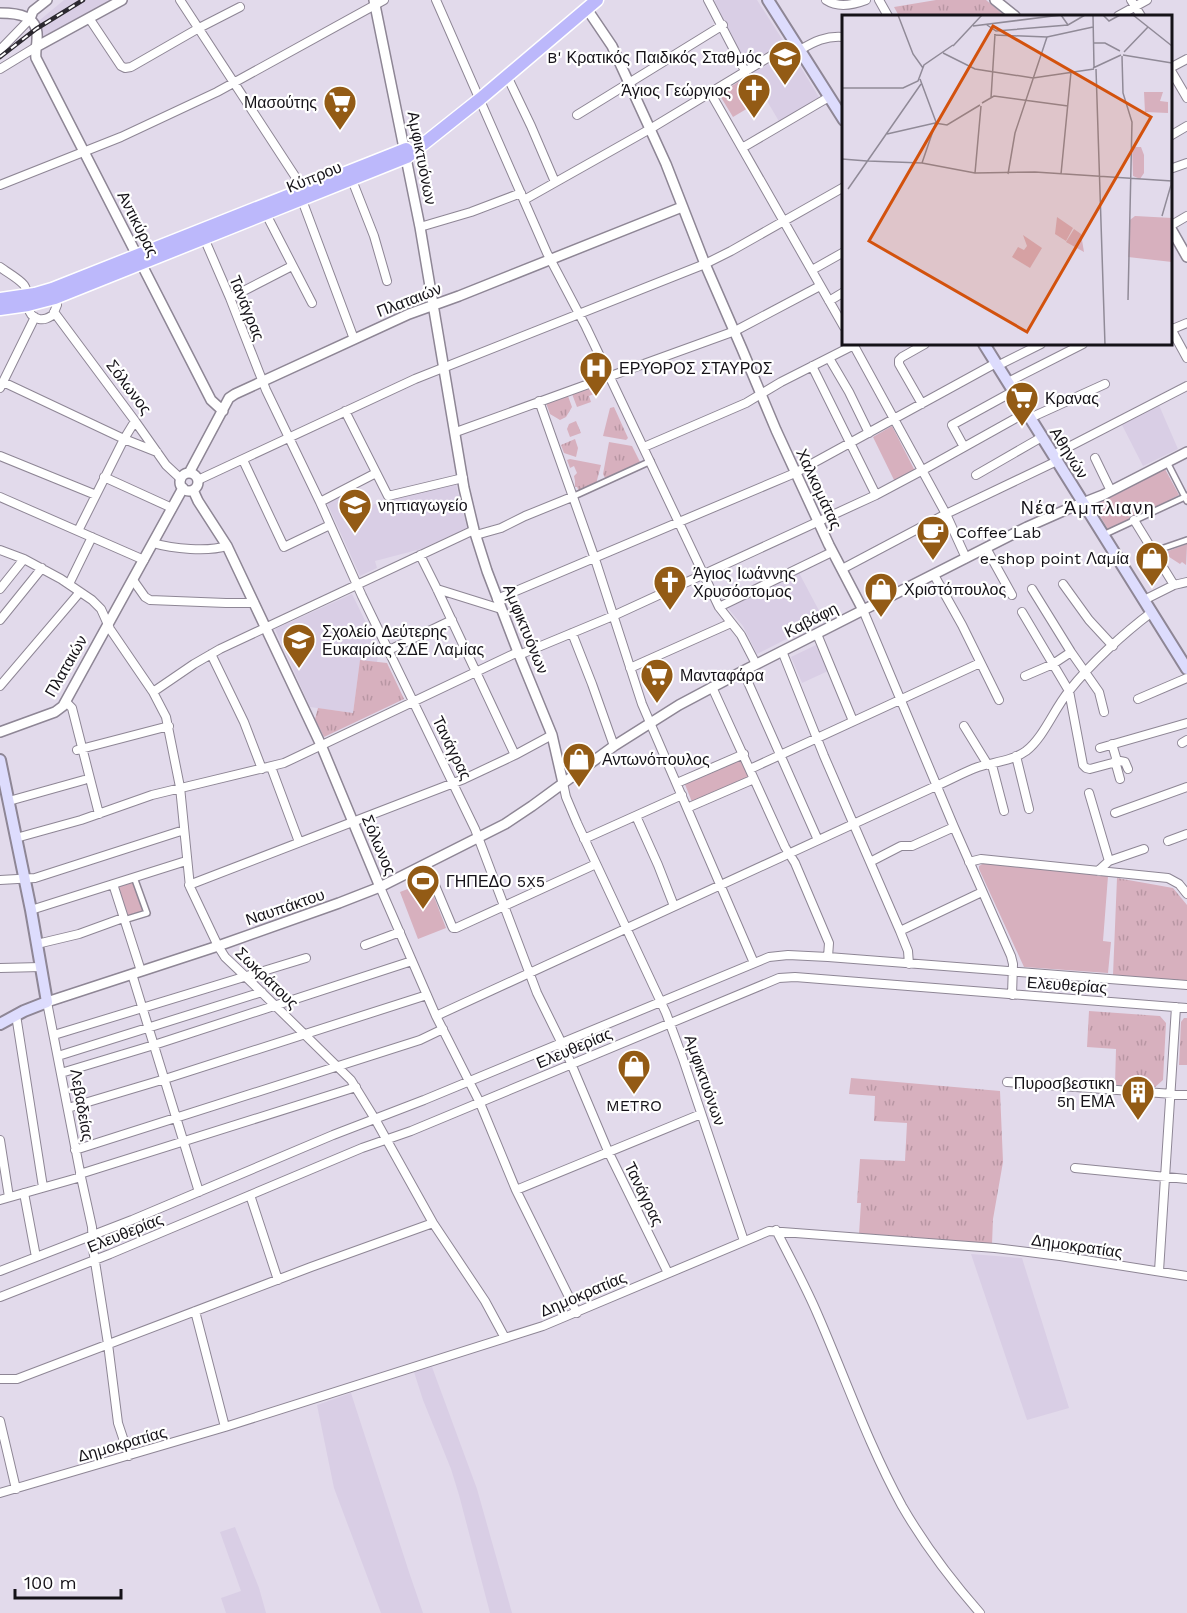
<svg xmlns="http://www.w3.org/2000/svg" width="1187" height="1613" viewBox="0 0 1187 1613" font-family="'Work Sans',sans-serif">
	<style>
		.built { fill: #d9cee5 }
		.grass { fill: url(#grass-tufts) }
		.green { fill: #d7b0be }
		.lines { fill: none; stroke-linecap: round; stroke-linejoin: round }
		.pedestrian-casing { stroke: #8e8695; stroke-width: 8 }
		.minor-casing { stroke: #8e8695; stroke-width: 10 }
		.tertiary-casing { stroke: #8e8695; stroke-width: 12 }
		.secondary-casing { stroke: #8e8695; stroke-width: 14 }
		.primary-casing { stroke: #fff; stroke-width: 15 }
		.pedestrian { stroke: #fff; stroke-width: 5 }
		.minor { stroke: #fff; stroke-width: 8 }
		.tertiary { stroke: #fff; stroke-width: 9 }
		.secondary { stroke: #dddcfd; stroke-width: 10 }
		.primary { stroke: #bcb8fb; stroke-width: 12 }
		.rail-casing { stroke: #2c2930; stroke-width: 4.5 }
		.rail { stroke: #fff; stroke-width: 2; stroke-dasharray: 7; stroke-linecap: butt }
		.labels { text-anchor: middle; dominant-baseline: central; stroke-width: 4.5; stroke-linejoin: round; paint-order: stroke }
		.poi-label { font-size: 16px; fill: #151218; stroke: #fff; text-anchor: start }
		.street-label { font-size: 16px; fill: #151218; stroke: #fff }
		.neighbourhood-label { font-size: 18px; letter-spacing: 1.5px; fill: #151218; stroke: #fff }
		.inset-road { fill: none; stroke: #908a97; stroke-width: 1.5 }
		.view { fill: #d3520d; fill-opacity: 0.15; stroke: #d3520d; stroke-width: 3 }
		.inset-edge { fill: none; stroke: #151218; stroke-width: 3 }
	</style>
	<defs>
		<pattern id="grass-tufts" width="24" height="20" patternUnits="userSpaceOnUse" patternTransform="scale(1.5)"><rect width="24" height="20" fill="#d7b0be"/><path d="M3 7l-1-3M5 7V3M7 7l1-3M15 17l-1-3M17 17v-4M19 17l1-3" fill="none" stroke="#b896a3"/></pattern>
	</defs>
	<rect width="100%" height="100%" fill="#e2daeb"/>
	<path class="built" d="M64,0H116L37,42L29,29Z
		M716,0H757L784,42L747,64L714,1Z
		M791,51L820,99L780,123L751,74Z
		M1158,403L1178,449L1143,466L1121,423Z
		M456,484L467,528L421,549L375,561L377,568L360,576L327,503L353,489L363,507Z
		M798,571L824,620L757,654L743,626L726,606Z
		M352,594L379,649L377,662L360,661L353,713L310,707L275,629Z
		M816,645L828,671L802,683L791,657Z
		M971,1254L1022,1258L1069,1408L1027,1420Z
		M432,1367L477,1489L512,1613H490L459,1495L451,1469L423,1400L414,1372Z
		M351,1393L409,1572L423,1613H381L334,1488L317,1405Z
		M235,1527L259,1588L266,1613H226L221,1598L241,1591L220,1532Z"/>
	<path class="grass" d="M936,0H986L1005,16H899L894,7Z
		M599,386L601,391L589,396L591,402L577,407L572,394Z
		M568,396L572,407L566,417L560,420L550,414L546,403Z
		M614,407L628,438L626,440L603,436L610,408Z
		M576,421L581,433L570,437L567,429L569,424Z
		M575,439L578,448L576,457L564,453L561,445Z
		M609,442L632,446L640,462L605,478L603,474Z
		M570,459L601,465L596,484L579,491L577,487H575V481L574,476L577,473L574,466L570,468L567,460Z
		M360,660L387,663L404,699L324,737L315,719L318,708L353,713Z
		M1117,878L1173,888L1187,905V981L1113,975Z
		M1089,1011L1160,1016L1166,1023L1163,1080L1154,1088L1115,1085L1116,1049L1087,1047Z
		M1184,1018H1187V1065H1179L1181,1022Z
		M851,1078L1000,1091L1003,1162L993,1219L992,1244L859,1234L861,1203H857L860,1159L905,1161L907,1123L874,1121L875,1096L849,1094Z"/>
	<path class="green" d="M751,74L765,98L733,117L719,94Z
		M892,426L915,471L895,482L873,437Z
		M1165,469L1179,495L1109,531L1094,506Z
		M1187,544L1186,565L1182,562L1180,564L1163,553Z
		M742,757L751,777L692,802L684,782Z
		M984,863L1108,876L1103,941L1111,942L1108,973L1024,967L979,869V866Z
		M428,881L446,928L418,939L400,892Z
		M133,882L143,911L127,917L117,887Z"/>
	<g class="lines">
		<defs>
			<path id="pedestrian" d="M1167,462L1187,501
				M572,497L651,461
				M1103,535L1187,496
				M1155,551L1187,540
				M124,920L147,913L134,877"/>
			<path id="minor" d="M180,0L304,190
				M436,0L547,253L586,327L719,607L741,635L756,664
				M708,0L745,71
				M826,0C838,8 853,5 866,0
				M879,0L888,16
				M1131,0L1141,16
				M1118,16L1147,0
				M89,18L121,66L125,68L131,67L199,28L240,7
				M0,50L30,19
				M800,50C813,42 827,35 844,37
				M1170,68L1187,59
				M0,69L36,47
				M1170,69L1187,98
				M507,76L531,126L555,182
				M710,92L844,327
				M577,115L723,25
				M1170,136L1187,126
				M742,148L829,97
				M1170,169L1187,163
				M352,180L374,236L387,281
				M0,185L121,137L217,92L384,0
				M302,200L354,339
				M524,200L650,129L794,42
				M266,214L312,303
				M1170,226L1187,216
				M420,227L471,212L521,193
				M204,238L230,298L266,390L320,502L362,596L475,829L537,993L567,1054L608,1151L668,1273
				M0,267C8,273 18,278 24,285C32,296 22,315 39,319C45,320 48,318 53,315L57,305L53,295
				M812,270L844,252
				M230,298L292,266
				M829,301L844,292
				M54,312L135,421L166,465L181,479
				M1170,327L1187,358
				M1170,330L1187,323
				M853,344L946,514L966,558
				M829,358L849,392L869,433
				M812,366L876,495
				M997,366L1041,344
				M3,382L124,439L157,452
				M1008,382L1083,344
				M0,388L35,317
				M539,401L595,559L642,704L754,963
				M922,404L899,364V360L902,357L925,344
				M345,411L388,496L463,478
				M1030,418L1105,384
				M456,432L735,331L820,286
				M644,447L746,403L781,382L854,345
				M964,447L952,425L1014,391
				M1053,455L1187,386
				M0,456L96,495
				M1095,458L1111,491
				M243,460L284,547L330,525
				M976,475L1042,437
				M104,477L172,508
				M198,480L415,379L705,264L731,251L844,187
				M0,497L144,560
				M320,502L376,473
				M1134,520L1174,585
				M78,531L124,439L135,421
				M476,535L501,528L525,516L572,497
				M153,543C173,549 208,552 227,546
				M986,548L1012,595
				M0,550L24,559L61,579L92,600L101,609L110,629L153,692L166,717L180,787L190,887L218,946L225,957L245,976L351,1080L375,1119L433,1223L485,1301L505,1338
				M420,555L437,589L515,755
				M842,569L946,514L1057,461
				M934,575L962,625L999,700
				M133,580L145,597L150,600L226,603H254
				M69,584L92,537
				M1063,584L1089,620L1113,646
				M0,589L24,559
				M437,589L501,609
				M1032,589L1071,652L1099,692L1104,712
				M497,599L795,473L996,363
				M1144,600L1174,585L1187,582
				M719,607L832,552
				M863,610L954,827L1011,956L1013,964L1012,995
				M1022,612L1069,691L1083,765L1086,768L1090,769L1120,761L1125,762L1128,769
				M0,620L42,568
				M572,633L592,684L614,746
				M817,634L853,721
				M389,650L452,620
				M782,651L824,756L900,931L908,951L909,964
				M211,654L244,722L262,769
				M519,655L613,616L876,495L923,470L1027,412
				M630,668L731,623
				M743,671L818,840
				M1025,676L1053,664L1071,652
				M0,686L80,592
				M712,687L785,847L795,863L829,943L828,957
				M153,692L194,664L220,649L474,530
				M1138,699L1187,678
				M66,702L72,708L99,814
				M964,726L988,765
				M1182,743L1187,740
				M1112,744L1117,761
				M1100,748L1187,723
				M77,750L169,726
				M1016,756L1029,809
				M1115,761L1120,779
				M992,765L1004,811
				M271,767L299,842
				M750,769L980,663
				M563,783L566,797L577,823L666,1013L683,1059L744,1241
				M677,783L744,754
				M1089,793L1109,861L1098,871
				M9,801L84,780
				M687,808L754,779
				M1115,813L1187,787
				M636,816L658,865L674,906
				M16,838L81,820L152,795L284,763L518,652
				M584,839L682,795
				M1168,841L1187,834
				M1109,861L1144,849
				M870,862L901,846H912L954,827
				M969,862L981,859L1168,878L1179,884L1187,894
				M426,864L452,926L453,928H456L596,864
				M0,880L35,878L184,830
				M113,884L141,971
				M189,885L464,779L515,755L552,735
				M380,887L436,1016L480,1103L516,1190L577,1313
				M31,910L186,861
				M900,931L982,892
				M37,944L79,934L123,918
				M365,945L400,932
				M0,968L41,967
				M132,974L199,1192
				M47,1002L81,1177L92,1227L93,1249L108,1344L118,1423L129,1456
				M16,1015L43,1187
				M436,1016L936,786C950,780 964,772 978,767C994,762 1012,761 1026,751C1044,737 1054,709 1069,691C1090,664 1124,633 1152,612
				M54,1035L306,958
				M58,1056L262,992
				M61,1073L154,1045L412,961
				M1007,1082L1187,1095
				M68,1108L165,1079L427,995
				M0,1140L9,1197
				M75,1150L420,1040L443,1029
				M1075,1168L1187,1179
				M80,1174L356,1087
				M516,1190L701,1114
				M24,1193L36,1257
				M250,1195L278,1280
				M0,1200L81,1177
				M776,1230C790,1258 805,1285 817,1313C845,1377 868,1444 902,1506C924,1544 951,1580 980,1613
				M0,1271L132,1220L333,1135L424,1100L769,957L788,955L828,957L1187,985
				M1159,1271L1176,1007
				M0,1297L110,1254L362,1148L411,1131L779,978L795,977L1187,1008
				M195,1311L225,1427
				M0,1379H17L311,1267L433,1223
				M0,1421L16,1489
				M0,1493L225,1427L543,1326L769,1231L995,1248L1060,1256L1187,1276"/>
			<path id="tertiary" d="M374,0L420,227L464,488L474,530L487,571L518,652L552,735L563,783
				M995,0L1015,16
				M587,9L612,46L650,129L666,164L705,264L742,349L776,430L829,545L863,610
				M0,13C17,13 39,15 37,39C37,46 35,51 36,58L211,400L223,411
				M30,19L33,11L47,0
				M36,47L122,0
				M1170,227L1187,257
				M189,473L229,398L235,394L409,314L459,296L682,207
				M180 482a9 9 0 1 1 18 0a9 9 0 1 1-18 0Z
				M193,490L198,501L227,546L321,745L380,887
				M0,732L55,712L63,706L183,488
				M47,1002L218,946L339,903L380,887L505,824L532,806L614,746L679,705L743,671L1027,527L1070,508L1103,495L1187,452"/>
			<path id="secondary" d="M768,0L844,120
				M984,344L1187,669
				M0,760L31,910L47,1002L24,1011L0,1024"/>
			<path id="primary" d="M0,299L35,294L52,289L406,149
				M0,309L28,305L55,298L407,157L480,99L597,0"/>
		</defs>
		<use href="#pedestrian" class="pedestrian-casing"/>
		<use href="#minor" class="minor-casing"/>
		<use href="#tertiary" class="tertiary-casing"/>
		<use href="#secondary" class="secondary-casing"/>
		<use href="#primary" class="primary-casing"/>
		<use href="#pedestrian" class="pedestrian"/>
		<use href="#minor" class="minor"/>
		<use href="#tertiary" class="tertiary"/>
		<use href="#secondary" class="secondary"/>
		<use href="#primary" class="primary"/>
		<defs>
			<path id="rail" d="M0,57L36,29L83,0"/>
		</defs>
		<use href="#rail" class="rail-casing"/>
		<use href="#rail" class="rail"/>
	</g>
	<defs>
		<symbol id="school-pin" viewBox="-11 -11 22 30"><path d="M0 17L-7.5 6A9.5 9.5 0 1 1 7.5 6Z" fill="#935b15" stroke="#fff"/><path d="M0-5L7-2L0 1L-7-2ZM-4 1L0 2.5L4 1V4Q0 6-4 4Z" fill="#fff"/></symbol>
		<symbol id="church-pin" viewBox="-11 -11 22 30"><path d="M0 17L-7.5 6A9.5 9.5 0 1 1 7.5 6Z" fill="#935b15" stroke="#fff"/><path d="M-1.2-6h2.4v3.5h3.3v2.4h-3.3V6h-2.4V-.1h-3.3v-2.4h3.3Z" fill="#fff"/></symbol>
		<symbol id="supermarket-pin" viewBox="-11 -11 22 30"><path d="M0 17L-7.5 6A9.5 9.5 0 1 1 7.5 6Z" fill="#935b15" stroke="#fff"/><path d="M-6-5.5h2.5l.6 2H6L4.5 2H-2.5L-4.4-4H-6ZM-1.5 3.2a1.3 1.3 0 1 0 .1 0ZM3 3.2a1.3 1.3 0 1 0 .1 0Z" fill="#fff"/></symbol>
		<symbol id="hospital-pin" viewBox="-11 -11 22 30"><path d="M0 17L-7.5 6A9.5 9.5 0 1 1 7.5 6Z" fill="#935b15" stroke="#fff"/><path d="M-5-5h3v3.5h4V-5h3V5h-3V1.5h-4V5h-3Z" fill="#fff"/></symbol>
		<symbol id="cafe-pin" viewBox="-11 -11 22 30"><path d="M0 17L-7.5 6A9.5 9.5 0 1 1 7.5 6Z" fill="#935b15" stroke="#fff"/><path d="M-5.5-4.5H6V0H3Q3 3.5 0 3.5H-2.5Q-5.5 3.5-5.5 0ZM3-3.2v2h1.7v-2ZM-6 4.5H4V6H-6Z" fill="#fff"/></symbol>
		<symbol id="shop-pin" viewBox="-11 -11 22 30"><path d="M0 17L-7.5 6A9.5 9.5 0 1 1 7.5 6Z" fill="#935b15" stroke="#fff"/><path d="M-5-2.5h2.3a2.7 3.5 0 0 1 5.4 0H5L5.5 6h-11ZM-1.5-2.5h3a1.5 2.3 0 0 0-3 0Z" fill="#fff"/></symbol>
		<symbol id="stadium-pin" viewBox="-11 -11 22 30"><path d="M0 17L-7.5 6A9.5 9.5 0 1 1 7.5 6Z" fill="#935b15" stroke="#fff"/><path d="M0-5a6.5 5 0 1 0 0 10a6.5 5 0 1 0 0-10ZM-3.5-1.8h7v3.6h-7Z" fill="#fff"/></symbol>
		<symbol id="building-pin" viewBox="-11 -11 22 30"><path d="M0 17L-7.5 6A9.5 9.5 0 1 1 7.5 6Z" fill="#935b15" stroke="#fff"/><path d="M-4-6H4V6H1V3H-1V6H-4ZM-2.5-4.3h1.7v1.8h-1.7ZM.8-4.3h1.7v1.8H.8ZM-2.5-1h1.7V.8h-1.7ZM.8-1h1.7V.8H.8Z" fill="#fff"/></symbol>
	</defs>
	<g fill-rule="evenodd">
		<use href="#school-pin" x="766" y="38" width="38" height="52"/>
		<use href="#church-pin" x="735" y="71" width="38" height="52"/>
		<use href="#supermarket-pin" x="321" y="83" width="38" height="52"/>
		<use href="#hospital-pin" x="577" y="349" width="38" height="52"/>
		<use href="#supermarket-pin" x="1003" y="379" width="38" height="52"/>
		<use href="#school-pin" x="336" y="486" width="38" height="52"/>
		<use href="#cafe-pin" x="914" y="513" width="38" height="52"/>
		<use href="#shop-pin" x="1133" y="539" width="38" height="52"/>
		<use href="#church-pin" x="651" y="563" width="38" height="52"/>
		<use href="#shop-pin" x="862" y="570" width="38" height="52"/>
		<use href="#school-pin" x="280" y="621" width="38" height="52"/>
		<use href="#supermarket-pin" x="638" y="656" width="38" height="52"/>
		<use href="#shop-pin" x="560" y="740" width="38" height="52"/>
		<use href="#stadium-pin" x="404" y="862" width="38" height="52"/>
		<use href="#shop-pin" x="615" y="1047" width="38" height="52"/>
		<use href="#building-pin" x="1119" y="1073" width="38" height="52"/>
	</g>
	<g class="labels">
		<g class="poi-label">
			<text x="762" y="57" text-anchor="end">B' Κρατικός Παιδικός Σταθμός</text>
			<text x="731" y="90" text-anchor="end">Άγιος Γεώργιος</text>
			<text x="317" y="102" text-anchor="end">Μασούτης</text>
			<text x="619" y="368">ΕΡΥΘΡΟΣ ΣΤΑΥΡΟΣ</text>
			<text x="1045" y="398">Κρανας</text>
			<text x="378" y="505">νηπιαγωγείο</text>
			<text x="956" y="532">Coffee Lab</text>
			<text x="1129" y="558" text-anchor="end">e-shop point Λαμία</text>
			<text x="693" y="573">Άγιος Ιωάννης<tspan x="693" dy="18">Χρυσόστομος</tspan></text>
			<text x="904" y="589">Χριστόπουλος</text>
			<text x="322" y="631">Σχολείο Δεύτερης<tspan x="322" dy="18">Ευκαιρίας ΣΔΕ Λαμίας</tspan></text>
			<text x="680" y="675">Μανταφάρα</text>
			<text x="602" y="759">Αντωνόπουλος</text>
			<text x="446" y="881">ΓΗΠΕΔΟ 5X5</text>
			<text x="1115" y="1083" text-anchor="end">Πυροσβεστικη<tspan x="1115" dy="18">5η ΕΜΑ</tspan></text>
			<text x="634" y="1105" text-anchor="middle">METRO</text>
		</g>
		<g class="street-label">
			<text transform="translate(422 158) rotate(79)">Αμφικτυόνων</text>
			<text transform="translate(314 177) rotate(-22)">Κύπρου</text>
			<text transform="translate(138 224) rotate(63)">Αντικύρας</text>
			<text transform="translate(409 300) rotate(-21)">Πλαταιών</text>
			<text transform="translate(247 308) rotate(68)">Τανάγρας</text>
			<text transform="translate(129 387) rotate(53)">Σόλωνος</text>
			<text transform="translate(1069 453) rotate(58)">Αθηνών</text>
			<text transform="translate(819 489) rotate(65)">Χαλκομάτας</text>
			<text transform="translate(811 620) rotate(-27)">Καβάφη</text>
			<text transform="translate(526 629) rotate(68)">Αμφικτυόνων</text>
			<text transform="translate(66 666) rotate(-60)">Πλαταιών</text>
			<text transform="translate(452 748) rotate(64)">Τανάγρας</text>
			<text transform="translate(379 845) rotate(67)">Σόλωνος</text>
			<text transform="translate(285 907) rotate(-19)">Ναυπάκτου</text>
			<text transform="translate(267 978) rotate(44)">Σωκράτους</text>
			<text transform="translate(1067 985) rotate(4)">Ελευθερίας</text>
			<text transform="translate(574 1048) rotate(-23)">Ελευθερίας</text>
			<text transform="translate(705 1080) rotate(71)">Αμφικτυόνων</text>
			<text transform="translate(82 1105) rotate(80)">Λεβαδείας</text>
			<text transform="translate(644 1194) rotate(64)">Τανάγρας</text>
			<text transform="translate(125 1233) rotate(-22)">Ελευθερίας</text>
			<text transform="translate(1077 1246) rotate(8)">Δημοκρατίας</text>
			<text transform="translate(583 1294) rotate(-23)">Δημοκρατίας</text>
			<text transform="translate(122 1444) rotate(-16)">Δημοκρατίας</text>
		</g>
		<g class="neighbourhood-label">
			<text x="1088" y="507">Νέα Άμπλιανη</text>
		</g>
	</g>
	<g transform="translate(842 15)">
		<rect width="330" height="330" fill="#e2daeb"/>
		<path d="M302,77H321L318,86L326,87V98L303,97ZM290,132H299L302,140V158L298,164L291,161ZM232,214L239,219L242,237L224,227ZM181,220L200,233L188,253L170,242L176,232L182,235L185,231Z" fill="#d7b0be"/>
		<path d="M293,201L330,203V247L286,242L288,205ZM215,202L231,213L224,226L213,219Z" fill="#d7b0be"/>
		<path class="inset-road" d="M56,0L71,39L81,53M219,0L226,10L243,0M251,0L252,52M261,0L267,6L278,0M291,0L330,31M145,10L154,16L226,10M131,11L219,0M152,20L205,22L251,12M252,28H263L278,36M111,31L140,0M282,37L306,12M101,38L133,54L191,63L252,54M281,40L330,48M280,41L281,78L290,107L286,285M251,53L279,40M254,54L263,330M0,73H61L76,66L82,50L111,30M149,83L153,19M140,88L152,81L226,91M45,119L93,108L105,110L138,90M0,144L25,146M26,146L80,148L94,107L78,64M80,148L133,158L193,157L330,166M133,158L139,91M166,159L173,118L205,22M219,159L229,57M6,174L79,69M320,201L329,170L330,68"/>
		<path class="view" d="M151,11L309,102L185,317L27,226Z"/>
		<rect width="330" height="330" class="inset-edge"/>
	</g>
	<path d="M15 1589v9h106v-9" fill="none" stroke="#151218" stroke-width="3"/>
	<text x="24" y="1589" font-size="18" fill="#151218" stroke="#ffffff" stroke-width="4.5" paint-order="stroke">100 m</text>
</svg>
